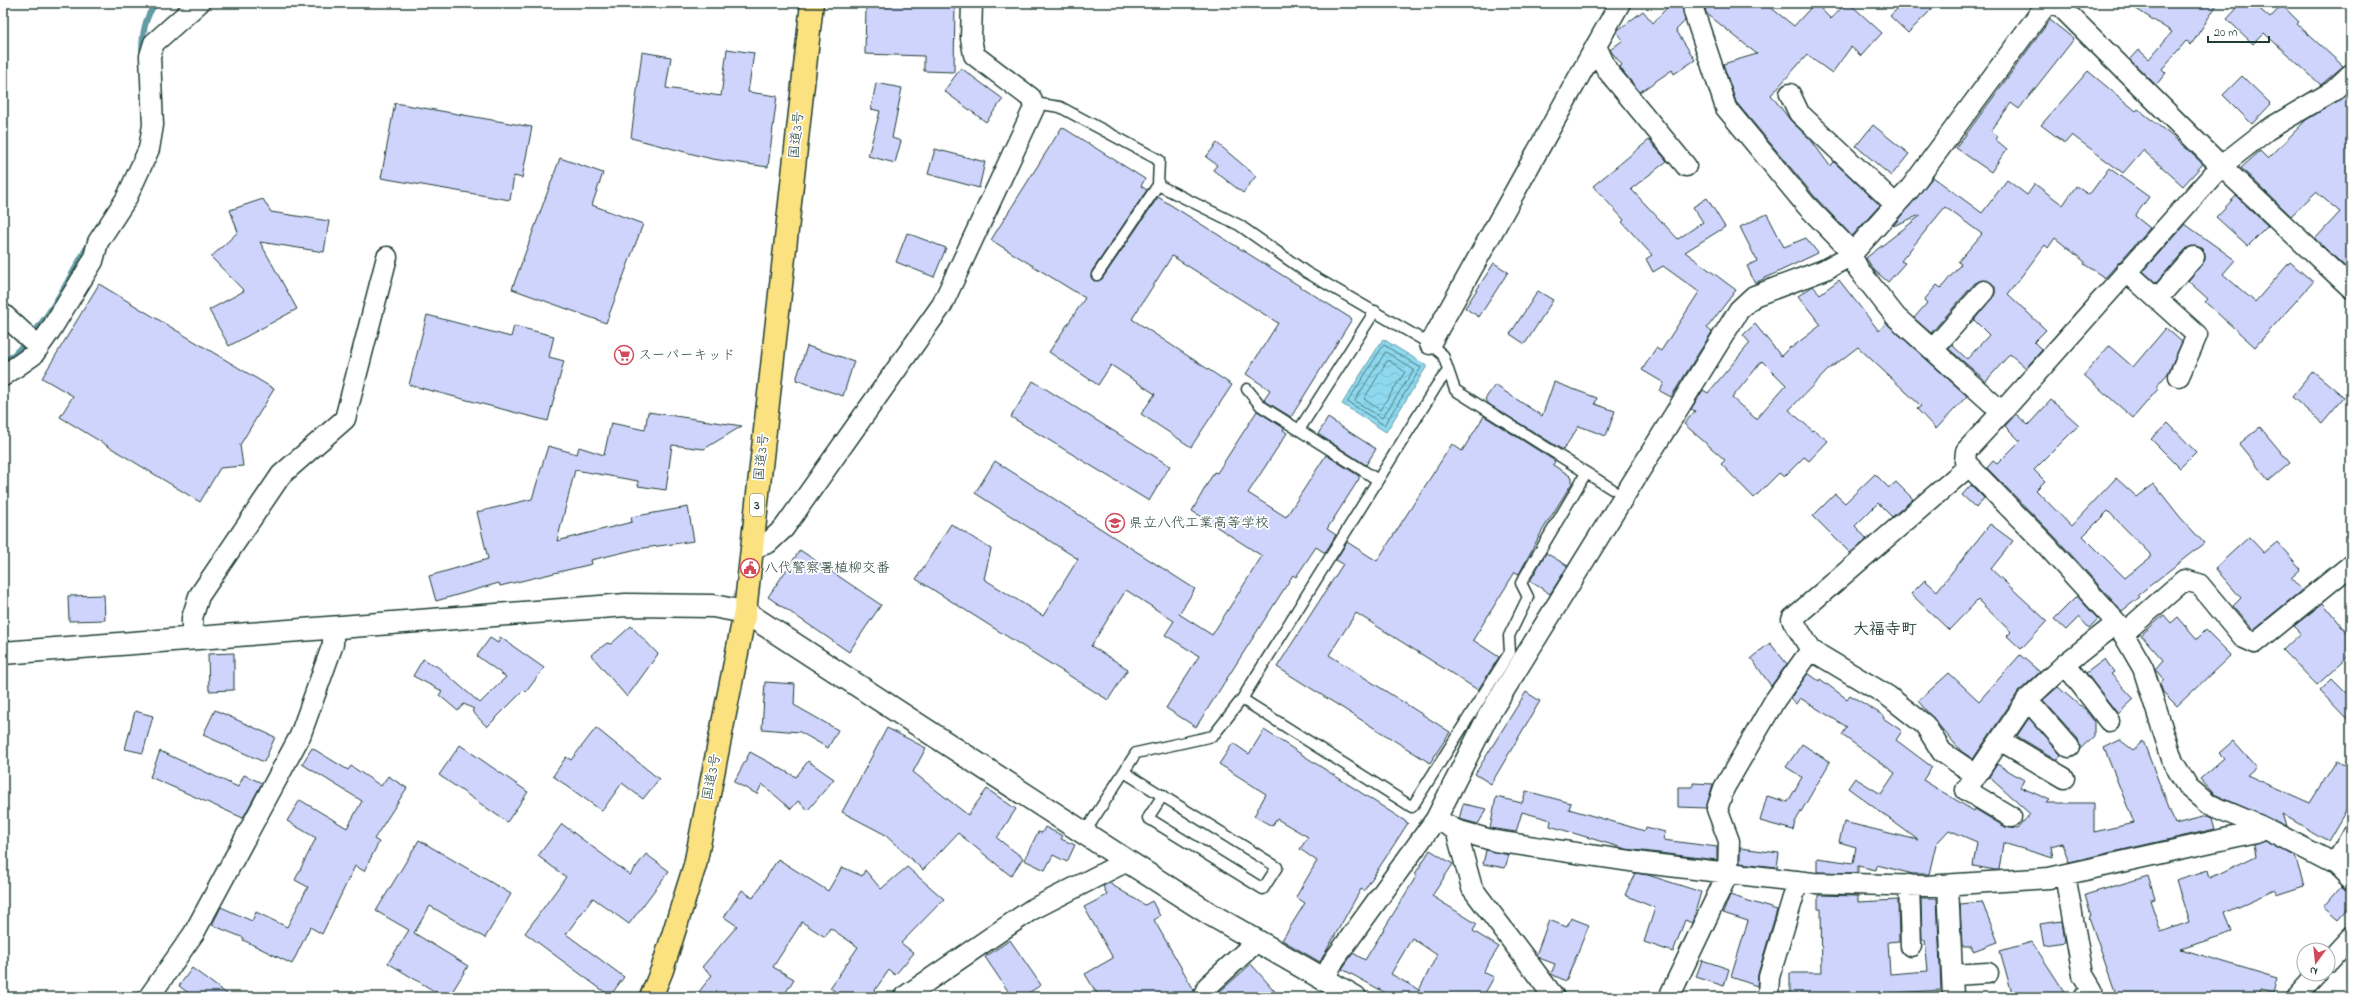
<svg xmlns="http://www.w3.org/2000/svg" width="2354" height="1000" viewBox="0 0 2354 1000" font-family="'Indie Flower','Klee One',sans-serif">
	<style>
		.water { fill: url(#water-waves); stroke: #629ba4 }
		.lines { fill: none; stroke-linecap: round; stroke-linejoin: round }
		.shore { stroke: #4b7b7f; stroke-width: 1 }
		.stream { stroke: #629ba4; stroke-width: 6 }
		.building { fill: #ced4fc; stroke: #1f3d34; fill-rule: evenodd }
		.lane-casing { stroke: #1f3d34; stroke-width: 13 }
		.street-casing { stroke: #1f3d34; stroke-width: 23 }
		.secondary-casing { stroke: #1f3d34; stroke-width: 25 }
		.highway-casing { stroke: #1f3d34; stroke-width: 25 }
		.path { stroke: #1f3d34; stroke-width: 2.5; stroke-dasharray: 3 3; stroke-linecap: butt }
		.lane { stroke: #fff; stroke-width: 10 }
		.street { stroke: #fff; stroke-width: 20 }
		.secondary { stroke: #fff; stroke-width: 22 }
		.highway { stroke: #fbe180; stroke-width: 22 }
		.labels { text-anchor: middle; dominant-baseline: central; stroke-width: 3.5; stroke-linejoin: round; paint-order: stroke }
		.shield { fill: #fff; stroke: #627771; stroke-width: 1 }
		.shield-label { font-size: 13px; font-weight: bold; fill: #1f3d34 }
		.street-label { font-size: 14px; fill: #1f3d34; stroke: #fff }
		.poi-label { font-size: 14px; fill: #1f3d34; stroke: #fff; text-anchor: start }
		.quarter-label { font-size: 16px; font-weight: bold; fill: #1f3d34; stroke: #fff }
	</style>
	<defs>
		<pattern id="water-waves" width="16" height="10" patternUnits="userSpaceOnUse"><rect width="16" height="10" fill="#8ed9ef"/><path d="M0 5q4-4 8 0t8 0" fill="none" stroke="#7abbce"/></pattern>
	</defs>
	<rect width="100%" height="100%" fill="#fff"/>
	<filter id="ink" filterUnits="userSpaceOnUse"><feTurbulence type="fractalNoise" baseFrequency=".025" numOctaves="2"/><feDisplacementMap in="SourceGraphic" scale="8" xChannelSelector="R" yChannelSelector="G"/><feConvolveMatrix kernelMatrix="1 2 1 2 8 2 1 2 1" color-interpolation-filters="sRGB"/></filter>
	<g filter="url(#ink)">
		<path class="water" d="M1383,339L1427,366L1386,432L1342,404Z"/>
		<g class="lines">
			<path class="shore" d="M1384,345L1421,368L1384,425L1348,402Z
				M1386,352L1414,370L1382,418L1355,401Z
				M1390,361L1405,372L1380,410L1364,399L1387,361Z"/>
			<path class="stream" d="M142,54C142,36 144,18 156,3
				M3,364C44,331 64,287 90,242"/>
		</g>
		<path class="building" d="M889,3H955L954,72L924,71V56L865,54L866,6H889Z
			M1671,3L1682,4L1685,21L1676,30L1695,60L1674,74L1672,70L1640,92L1624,73L1620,67L1622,65L1610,50L1623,40L1617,32L1618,30L1643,11L1653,23Z
			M1705,3H1765L1794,26L1815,3L1831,19L1846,3H1849L1882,33L1861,56L1851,47L1832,73L1807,55L1771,95L1791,121L1811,140L1830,166L1834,162L1880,205L1852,236L1815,197L1736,102L1723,64L1757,54L1706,13Z
			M1903,3H1938L1908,33L1890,16Z
			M2127,3H2218L2191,45L2186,41L2162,69L2166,73L2156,85L2130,60L2139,50L2149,59L2172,32Z
			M2242,3H2253L2270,18L2282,5L2299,22L2297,24L2343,66L2321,85L2264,33L2253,44L2227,19Z
			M2050,20L2074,39L2019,109L2011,103L1991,131L1998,136L1996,140L2007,149L1991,172L1956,148Z
			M727,49L754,53L748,92L777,96L768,167L712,159L631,138L642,52L671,57L666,88L721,96Z
			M961,68L1003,99L986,122L944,91Z
			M2088,71L2136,111L2138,109L2177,140L2203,164L2183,186L2143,150L2123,173L2072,135L2065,143L2041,125Z
			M2242,76L2271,104L2252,124L2223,95Z
			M876,83L902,88L892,138L901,141L895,163L868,156L880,111L871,109Z
			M2344,97L2351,103V272L2315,239L2340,212L2316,192L2291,216L2241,168L2260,151L2268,159L2306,120Z
			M395,103L532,127L522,178L514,176L510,200L381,178Z
			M1873,125L1909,154L1891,176L1856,146Z
			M1062,127L1145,179L1141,186L1147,190L1092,271L1091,277L1094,281L1102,279L1158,197L1352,319L1291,417L1265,401L1264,399L1270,390L1246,374L1278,323L1172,256L1132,319L1232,385L1191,447L1141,414L1155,394L1111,365L1098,385L1049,352L1085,298L991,240Z
			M1649,140L1667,161L1631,189L1678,239L1703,222L1693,207L1707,198L1725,227L1685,252L1736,290L1707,328L1712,332L1671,397L1660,391L1664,383L1642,370L1656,348L1661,351L1699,292L1663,266L1653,272L1646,259L1652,255L1622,222L1624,220L1593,186Z
			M1217,143L1256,176L1243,193L1213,170L1217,165L1206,157Z
			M935,149L985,162L979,188L928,174Z
			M560,158L603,173L592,205L643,224L606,323L512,289Z
			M2109,168L2149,197L2135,216L2150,228L2105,278L2084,264L2085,262L2055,238L2048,248L2045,245L2008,294L2046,330L2034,342L2042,350L2026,368L2010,354L1986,381L1949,349L1952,345L1967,359L1989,335L1974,320L1995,294V287L1987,280L1975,283L1931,333L1914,318L1927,303L1924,300L1937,285L1941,288L1961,264L1958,262L1982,234L1945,207L1901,261L1905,263L1888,282L1874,270L1866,258L1920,216V215L1893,226L1933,177L1982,213L2007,180L2027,195L2035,184L2063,205L2076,186L2089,195Z
			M2236,196L2268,226L2248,246L2216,217Z
			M263,199L271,212L329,221L324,252L260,242L297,309L229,346L209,310L244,291L211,257L238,232L230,210Z
			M1767,214L1784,247L1806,238L1818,253L1755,283L1747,266L1757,261L1740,227Z
			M2185,224L2235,260L2223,274L2255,302L2290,262L2313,282L2255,347L2205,302L2208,299L2188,281L2205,260V253L2201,248L2196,246L2186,249L2156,283L2143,271Z
			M907,233L946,248L934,277L896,262Z
			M1494,263L1508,272L1479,317L1465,308Z
			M1839,280L1879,331L1886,323L1967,396L1936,429L1917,409L1921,406L1858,347L1828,370L1789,410L1813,431L1814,430L1828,441L1809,461L1804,457L1784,477L1779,473L1754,498L1721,464L1725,460L1684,424L1695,411L1691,409L1703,390L1708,393L1750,343L1743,335L1755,324L1781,356L1790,347L1791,348L1821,325L1798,296L1813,286L1820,294ZM1762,361L1786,385L1756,419L1732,398Z
			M99,284L274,389L240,445L243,466L220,468L200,502L60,417L73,396L42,378Z
			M1538,291L1553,300L1525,344L1510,334Z
			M427,315L511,337L514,326L554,336L549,357L564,361L548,421L409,385Z
			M2166,328L2182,342L2168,373L2156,387L2158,389L2133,418L2084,375L2109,346L2133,367Z
			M807,346L854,361L843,396L796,380Z
			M2313,371L2344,397L2322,423L2292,397Z
			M1033,381L1170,466L1149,501L1011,417Z
			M1554,382L1597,398L1595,404L1615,411L1606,436L1579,426L1563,450L1490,405L1485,399L1495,385L1542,416Z
			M2051,400L2079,425L2034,470L2045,481L2036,490L2071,526L2116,478L2137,497L2154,484L2180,517L2204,543L2138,595L2140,597L2122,611L2056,538L1987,468L1993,461L1997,464L2020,441L2005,426L2016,414L2028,425ZM2108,511L2152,556L2125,578L2083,536Z
			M1257,411L1284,428L1283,430L1287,433L1248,493L1286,517L1326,455L1359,476V479L1327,529L1336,535L1325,553L1316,547L1296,577L1293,575L1196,727L1166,708L1199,656L1165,635L1174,621L1126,590L1091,646L1128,669L1108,700L916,579L951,524L991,549L984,579L1043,616L1078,559L975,493L995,461L1195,589L1179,614L1212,635L1262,556L1192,511L1214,472L1217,473Z
			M648,412L742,426L704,449L672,445L666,490L638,486V481L575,470L557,541L632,522L631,517L688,507L694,541L637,549L591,560L592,564L500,586L499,583L436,601L429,576L488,559L477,512L532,499L548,446L577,454L579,447L604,455L611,423L645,430Z
			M1484,416L1555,461L1553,465L1572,477V483L1542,531L1519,574L1515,572L1473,640L1499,657L1478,690L1356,613L1329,655L1450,732L1430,763L1277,667L1343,564L1336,560L1347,542L1377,561L1452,444L1462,451Z
			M1328,418L1376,449L1366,465L1318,434Z
			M2168,423L2196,452L2180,468L2151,439Z
			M2260,427L2290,463L2269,481L2239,444Z
			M1875,474L1889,488L1896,482L1913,499L1892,517L1878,503L1855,526L1867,539L1850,553L1813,516L1835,494L1845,503Z
			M1971,485L1984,498L1976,508L1962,495Z
			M1990,524L2013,541L1991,569L2047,621L2021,649L2007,636L2011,632L1978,600L1949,630L1911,594L1925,580L1937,591Z
			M2249,537L2264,553L2277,542L2301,569L2291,578L2302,590L2253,630L2233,606L2241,598L2215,568Z
			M800,550L881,605L849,652L768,597Z
			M1546,553L1568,566L1550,594L1530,581Z
			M104,595L105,620L69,621L68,596Z
			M2077,596L2098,619L2089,628L2079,617L2066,630L2054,619Z
			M2323,603L2351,637V654L2317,685L2283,650L2301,633L2294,626Z
			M2164,615L2171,623L2178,617L2197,639L2206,630L2231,655L2177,706L2163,692L2160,684L2164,680L2155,669L2163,660L2141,635Z
			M631,626L658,654L627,697L591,655L607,643L611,644Z
			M500,637L544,668L526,692L524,690L487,727L472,711L474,709L464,704L458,711L439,695L442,691L413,676L423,659L438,667L480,703L506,677L477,656L490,638L498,643Z
			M1770,643L1787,664L1771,686L1751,658Z
			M234,653V690L209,691L208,654Z
			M2020,655L2040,672L2019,691L1973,759L1961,751L1918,701L1949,673L1979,701Z
			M2105,659L2114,672L2111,674L2134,699L2118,714L2086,673Z
			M1808,673L1819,681L1820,679L1847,699L1850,695L1884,716L1883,718L1902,731L1896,740L1932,767L1923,780L1974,811L1975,809L2005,827L2017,829L2030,814L1989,777L1997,764L2024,780L2020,787L2050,800L2047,803H2094V832L2134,823L2104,748L2120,740L2133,750L2143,741L2175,824L2207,816L2212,818L2215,829L2069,862L2062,843L2051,846L2053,858L2003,843L1999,870H1995L1973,866L1977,842L1949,830L1936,844L1929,874H1913L1877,865L1876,870L1858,866V873L1817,872V858L1853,863L1856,847L1839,842L1844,822L1918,840L1848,788L1855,778L1881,794L1895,773L1842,735L1847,727L1800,698L1796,704L1790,699Z
			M2332,679L2351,698V723L2320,691Z
			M765,682L795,684L794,705L838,730L828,748L800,732L762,729Z
			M2058,687L2087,712L2094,721V736L2080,749L2078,739L2043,700Z
			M1526,692L1540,701L1491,784L1475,774Z
			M215,710L275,737L264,762L203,735Z
			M135,711L153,716L143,753L125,749Z
			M2029,718L2061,755L2057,760L2017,736Z
			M596,728L659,779L643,799L622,783L602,811L553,776L566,757L571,760Z
			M887,728L926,748L913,772L968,815L987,789L1016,809L997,838L1023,858L1011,876L958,833L923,870L884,834L842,812Z
			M1264,730L1408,823L1364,891L1361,889L1320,962L1282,940L1305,903L1296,897L1317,861L1300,849L1308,837L1277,819L1272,826L1254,816L1266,794L1219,764L1233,743L1249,754Z
			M2233,741L2256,767L2247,775L2310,803L2337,760L2351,768V802L2328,841L2282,814L2286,826L2214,794L2200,779L2224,758L2219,753Z
			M1802,744L1830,762L1795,822L1793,830L1760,821L1767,796L1788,802L1802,777L1786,767Z
			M460,745L528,792L507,822L439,775Z
			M312,748L348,770L351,766L381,786L388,776L407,788L374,839L379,842L364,871L355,866L322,934L310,927L292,964L243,940L244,938L212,925L221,907L252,921L256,912L287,927L308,887L295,880L316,838L287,821L300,800L347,828L362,801L302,764Z
			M160,751L238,787L244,775L262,783L243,818L150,777Z
			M750,752L796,777L808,761L834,779L808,810L798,801L791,809L762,784L757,794L734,782Z
			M1693,783L1713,784L1706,808L1678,807V787H1693Z
			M1526,791L1571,803L1569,809L1645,831L1646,827L1665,832L1663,840L1717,847V860L1626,849L1550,826L1551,820L1522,812L1516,832L1490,828L1496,797L1522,803Z
			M1463,804L1487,809L1478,824L1459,819Z
			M562,824L630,875L646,854L669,871L629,924L593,898L566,934L624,977L610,996L525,933L566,877L538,856Z
			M1045,827L1063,836L1061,839L1075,845L1067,862L1053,855L1045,870L1024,860L1038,832L1042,833Z
			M419,840L511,894L485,938L430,906L414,933L468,966L449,997H444L388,963L409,930L376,911Z
			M2264,840L2295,856L2304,886L2276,895L2275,890L2225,912L2232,932L2181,949L2277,978L2273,993L2260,990L2258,997H2117L2089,917L2091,916L2085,895L2148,876L2155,899L2150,900L2161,932L2189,922L2176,880L2208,870L2210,878L2256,856L2254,844Z
			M1740,848L1779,853L1777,867L1740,863Z
			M1430,850L1453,864L1432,896L1477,924L1473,931L1499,947L1483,972L1494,977L1483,997H1393L1342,969L1353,953L1365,960L1417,875L1415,874ZM1412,938L1437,955L1419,990L1391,974Z
			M1486,850L1509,855L1505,868L1483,864Z
			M778,859L828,891L842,867L862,876L865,870L881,889L907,867L944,899L901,943L914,953L895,975L889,970L870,997H843L830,988L858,947L830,928L825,937L802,922L773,967L794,979L783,997H695L712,975L702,967L737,926L724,917L742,890L753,898Z
			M1635,873L1648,875L1701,892L1692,923L1685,920L1673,952L1644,942L1655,908L1625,895Z
			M1109,883L1145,905L1152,901L1160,916L1154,920L1194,990L1192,997H1099L1085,974L1113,958L1084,907L1107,895L1103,886Z
			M2341,886L2351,891V905L2339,919L2324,906Z
			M1730,895L1777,910L1758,974L1757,986L1731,977L1748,921L1723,913Z
			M1818,895L1858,896V902L1898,900L1899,941L1888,942L1890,974L1928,971L1925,940H1922L1921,898H1937L1941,990L1864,995V997H1790V973H1822L1821,909H1818Z
			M1982,902L1998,942L1973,951L1971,947H1962L1960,904Z
			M1571,918L1589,925L1566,981L1551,974L1555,964L1539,958L1536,955L1549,920L1567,927Z
			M2062,921L2065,942L2044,945L2040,924Z
			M1010,940L1041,985L1022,997H1012L985,957Z
			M2032,942L2068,997H2013L2000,951Z
			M1702,960L1729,969L1724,986L1696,977Z
			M1251,964L1280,997H1216L1217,994Z
			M192,968L231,997H194L179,986Z"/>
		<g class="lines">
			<defs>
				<path id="lane" d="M1034,103L1060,107L1159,160L1158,185L1097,275
					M1158,185L1239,225L1306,272L1430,344L1443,355L1455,390L1612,489
					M1247,389L1261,406L1378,480
					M1299,430L1375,311
					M1242,699L1437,385L1448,371
					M1124,772L1277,867L1263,889L1148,818L1163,795
					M1085,832L1136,753L1213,736L1242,699L1412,807L1510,652L1509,636L1528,597L1521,583L1586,473"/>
				<path id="street" d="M1693,3L1694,12L1726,108L1806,205L1846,246L1859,270L1896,317L2002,412L1966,451L1965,462L2047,546L2117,623L2143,668L2173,762L2188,787L2208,804L2263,827L2335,864L2351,880
					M1596,46L1607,70L1686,166
					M2351,74L2333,91L2267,130L2221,166L2351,288
					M1790,94L1799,113L1896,205
					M2126,271L2197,335L2179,376
					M2157,299L2194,257
					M3,314L39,347
					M1430,344L1620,3
					M1933,349L1984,291
					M3,376L33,355L50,331L93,261L98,242L126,199L149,149L153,125L150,56L154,43L199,3
					M2002,412L2221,166L2057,3
					M1969,466L1792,619L1811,650L1888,696L1925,725L1942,752L1976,775
					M752,548L768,543L784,528L942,305L1034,108L1031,98L974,55L971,38L972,3
					M2123,634L2184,580L2199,584L2244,638L2255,643L2351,565
					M192,639V618L199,596L281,475L345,419L387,257
					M2065,664L2109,721
					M2027,699L2069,747
					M2000,740L2064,778
					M2011,817L1966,790L2028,699L2065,664L2117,623
					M1436,819L1456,830L1495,841L1644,863L1813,883L1926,886L2049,878L2256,832L2263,827
					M1456,830L1472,888L1554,997
					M2335,864L2351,836
					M2065,875L2083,975L2092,990L2083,997
					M1909,885L1911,946
					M1948,885L1953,997
					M2328,962L2351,937
					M1952,975L1988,973
					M1324,979L1334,960L1436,819L1487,718L1739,310L1754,296L1824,270L1850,256L1909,190L2045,6L2058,3
					M1671,993L1728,873L1729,841L1717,809L1724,788L1775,700L1811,650
					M149,997L194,933L300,736L333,644V627
					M904,997L1031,910L1127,861
					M1203,997L1208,986L1257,941
					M1768,997L1769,977L1798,881
					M2296,997L2317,974"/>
				<path id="secondary" d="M3,653L626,605L713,606L745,612L1127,861L1210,914L1355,997"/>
				<path id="highway" d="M651,997L662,970L695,865L745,612L812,3"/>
			</defs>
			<use href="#lane" class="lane-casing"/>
			<use href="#street" class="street-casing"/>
			<use href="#secondary" class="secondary-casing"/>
			<use href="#highway" class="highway-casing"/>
			<path class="path" d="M94,3L99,7"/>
			<use href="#lane" class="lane"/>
			<use href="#street" class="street"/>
			<use href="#secondary" class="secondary"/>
			<use href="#highway" class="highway"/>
		</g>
	</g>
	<defs>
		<symbol id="supermarket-ring" viewBox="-11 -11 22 22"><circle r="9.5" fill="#fff" stroke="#d1495b" stroke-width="1.5"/><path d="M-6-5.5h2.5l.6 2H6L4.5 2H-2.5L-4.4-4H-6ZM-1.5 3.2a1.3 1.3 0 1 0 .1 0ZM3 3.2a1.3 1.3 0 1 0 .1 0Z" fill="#d1495b"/></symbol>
		<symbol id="school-ring" viewBox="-11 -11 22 22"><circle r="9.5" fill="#fff" stroke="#d1495b" stroke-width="1.5"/><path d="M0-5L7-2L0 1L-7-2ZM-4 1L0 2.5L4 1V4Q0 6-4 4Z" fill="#d1495b"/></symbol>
		<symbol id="civic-ring" viewBox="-11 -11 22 22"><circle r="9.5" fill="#fff" stroke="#d1495b" stroke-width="1.5"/><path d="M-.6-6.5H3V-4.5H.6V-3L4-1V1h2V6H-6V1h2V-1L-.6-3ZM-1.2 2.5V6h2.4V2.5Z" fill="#d1495b"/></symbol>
	</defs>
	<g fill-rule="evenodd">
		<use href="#supermarket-ring" x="613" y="344" width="22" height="22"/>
		<use href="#school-ring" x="1104" y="512" width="22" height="22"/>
		<use href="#civic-ring" x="739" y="557" width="22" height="22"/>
	</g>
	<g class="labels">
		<rect class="shield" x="750" y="494" width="14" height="22" rx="3"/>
		<g class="shield-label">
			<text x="757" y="505">3</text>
		</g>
		<g class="street-label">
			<text transform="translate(797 135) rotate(-84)">国道3号</text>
			<text transform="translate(762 457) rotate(-84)">国道3号</text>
			<text transform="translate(712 777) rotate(-79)">国道3号</text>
		</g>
		<g class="poi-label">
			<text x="638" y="355">スーパーキッド</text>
			<text x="1129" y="523">県立八代工業高等学校</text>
			<text x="764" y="568">八代警察署植柳交番</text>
		</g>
		<g class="quarter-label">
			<text x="1885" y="630">大福寺町</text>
		</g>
	</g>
	<rect width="2354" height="1000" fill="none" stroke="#fff" stroke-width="16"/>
	<rect x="8" y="8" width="2338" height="984" fill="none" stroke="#1f3d34" stroke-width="1.5" filter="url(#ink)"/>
	<g transform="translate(2316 962) rotate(195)"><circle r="19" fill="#ffffff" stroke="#a5b1ae"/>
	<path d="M0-3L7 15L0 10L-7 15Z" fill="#d1495b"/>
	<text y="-6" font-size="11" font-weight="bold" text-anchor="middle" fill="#1f3d34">N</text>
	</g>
	<path d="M2208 36v6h61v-6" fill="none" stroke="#1f3d34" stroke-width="2"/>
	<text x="2214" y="36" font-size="12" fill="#1f3d34" stroke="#ffffff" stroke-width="3" paint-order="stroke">20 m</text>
</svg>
